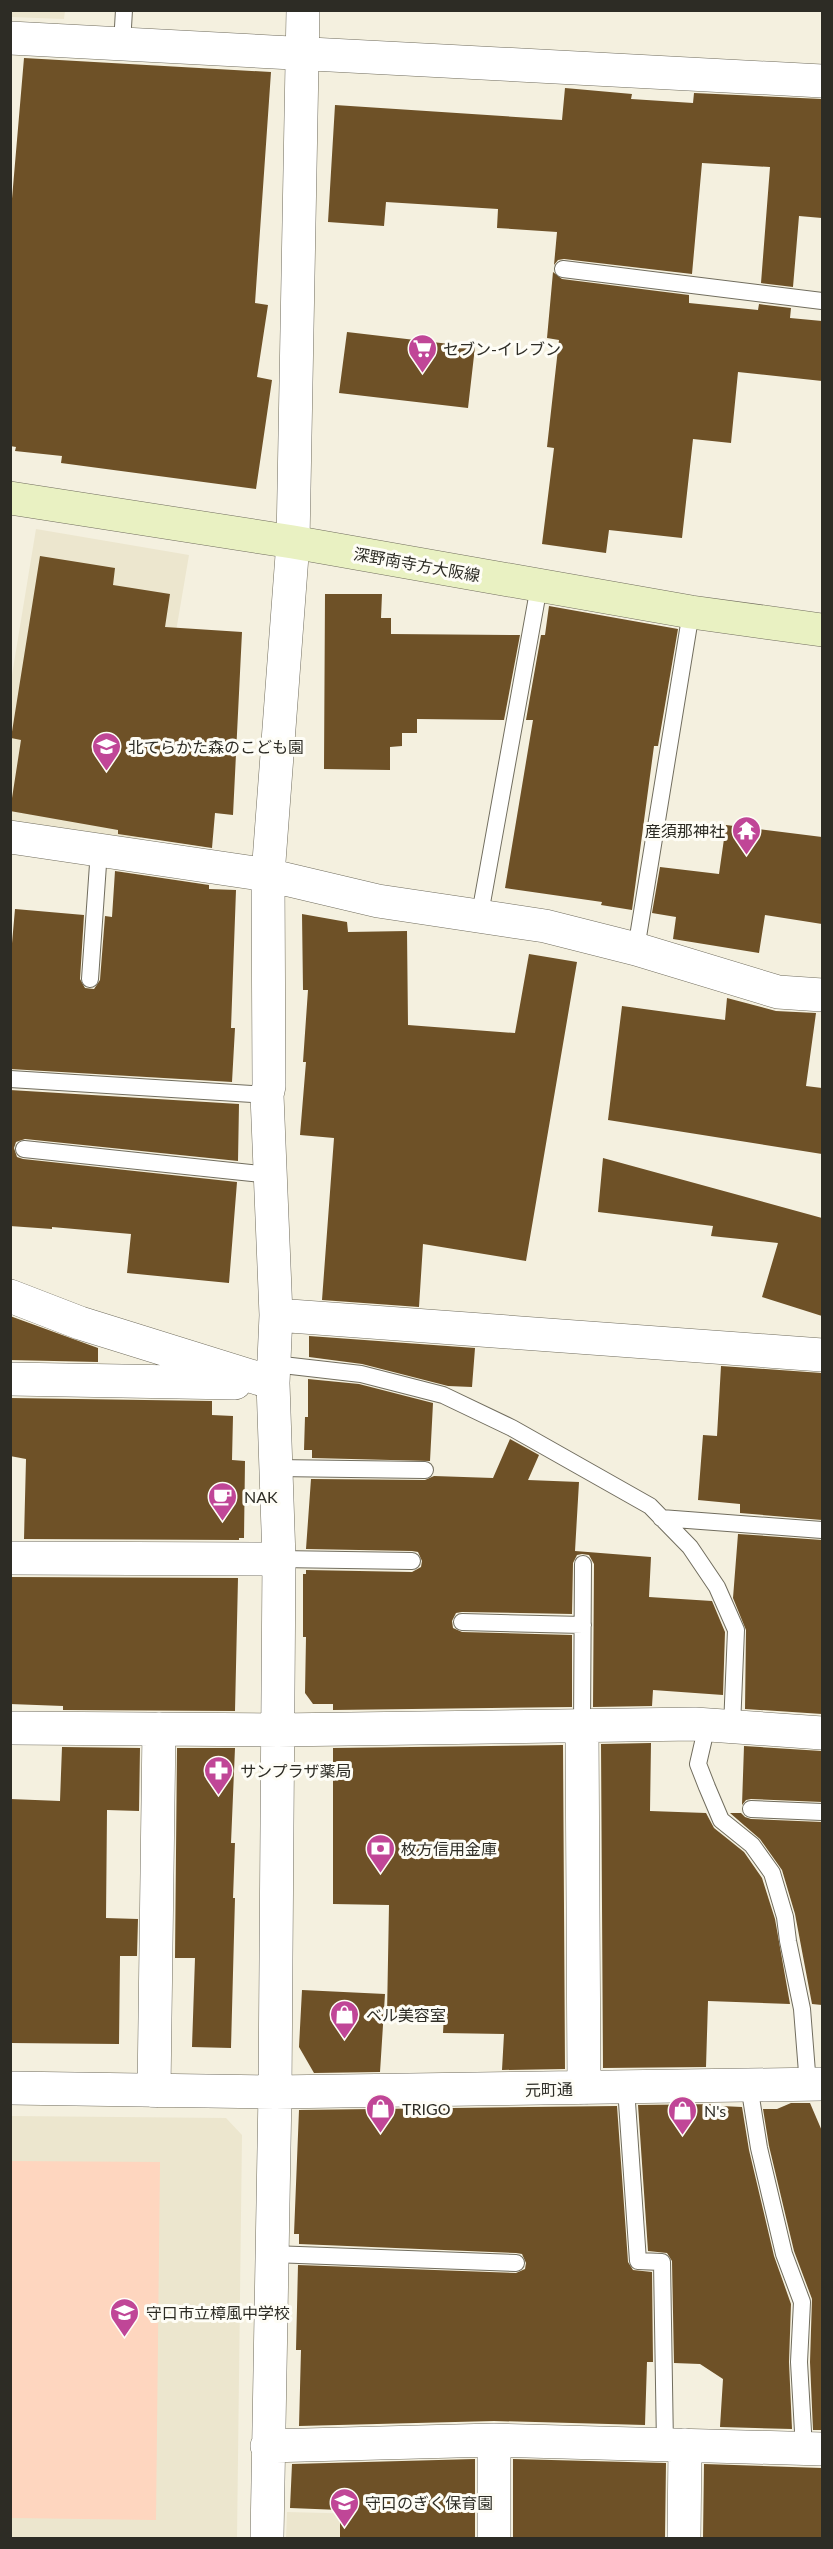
<svg xmlns="http://www.w3.org/2000/svg" width="833" height="2549" viewBox="0 0 833 2549" font-family="Lato,'Noto Sans JP',sans-serif">
	<style>
		.built { fill: #ece6ce }
		.green { fill: #fed6bf }
		.building { fill: #6e5127 }
		.lines { fill: none; stroke-linecap: round; stroke-linejoin: round }
		.lane-casing { stroke: #716d5e; stroke-width: 18 }
		.street-casing { stroke: #716d5e; stroke-width: 34 }
		.secondary-casing { stroke: #716d5e; stroke-width: 34 }
		.lane { stroke: #fff; stroke-width: 16 }
		.street { stroke: #fff; stroke-width: 33 }
		.secondary { stroke: #e9f1c2; stroke-width: 33 }
		.labels { text-anchor: middle; dominant-baseline: central; stroke-width: 6; stroke-linejoin: round; paint-order: stroke }
		.poi-label { font-size: 16px; fill: #2d2c25; stroke: #fefdf6; text-anchor: start }
		.street-label { font-size: 16px; fill: #2d2c25; stroke: #fefdf6 }
	</style>
	<rect width="100%" height="100%" fill="#f4f0df"/>
	<path class="built" d="M11,10L65,11L64,19L11,17Z
		M36,529L189,555L140,843L11,821V681Z
		M11,2116L226,2118L242,2135L237,2538H11Z
		M287,2512L402,2515L401,2538H286Z"/>
	<path class="green" d="M11,2161L160,2162L156,2520L11,2518Z"/>
	<path class="building" d="M24,58L271,72L255,303L268,305L257,377L272,380L256,489L61,463L62,456L15,451L16,447L10,446V222Z
		M565,88L632,94L631,99L693,103L694,93L822,99V218L799,216L793,287L761,283L770,167L702,163L692,274L564,259L558,260L554,265L557,232L497,228L498,209L386,202L384,226L328,222L335,105L562,120Z
		M553,272L562,279L689,295V303L758,310L759,304L791,308L790,318L822,321V381L738,372L731,443L693,439L682,538L609,530L606,553L542,544L554,448L547,447L559,340L547,338Z
		M347,332L475,347L468,408L339,393Z
		M40,556L115,568L113,585L170,594L165,627L242,632L233,815L215,813L212,848L118,834V830L10,811L21,740L11,738Z
		M325,594H382L381,618H391V634L520,635L504,720L417,719V733H402V746L390,747V770L324,769Z
		M549,606L678,629L658,746H654L632,910L601,905L602,902L505,888L533,720H526L541,635H545Z
		M726,825L822,837V924L765,915L759,953L673,939L676,917L652,913L660,867L719,874Z
		M115,871L209,885V889L236,890L231,1028H235L232,1082L10,1069V966L15,909L84,915L80,979L85,988L94,989L100,980L105,916L112,917Z
		M302,914L347,922L348,932L407,931L408,1025L515,1033L529,954L577,962L526,1261L423,1244L419,1307L322,1300L334,1138L300,1135L306,1062H303L308,990H303Z
		M727,998L776,1011L816,1013L806,1086L822,1088V1154L608,1120L622,1006L725,1020Z
		M10,1090L239,1104L238,1161L25,1139L16,1142L14,1148L17,1157L23,1159L237,1182L229,1283L127,1273L131,1234L52,1227V1229L10,1226Z
		M603,1158L822,1218V1316L762,1297L778,1243L711,1236L713,1226L598,1212Z
		M10,1316L98,1348V1362L10,1360Z
		M309,1336L475,1348L472,1387L448,1386L362,1364L309,1357Z
		M721,1366L822,1373V1520L740,1513V1504L698,1500L703,1435L717,1436Z
		M308,1379L359,1384L433,1403L430,1461L312,1458V1450H304L305,1417H308Z
		M10,1398L212,1401V1415L233,1416L232,1460L245,1461L244,1538H239V1540L24,1539L26,1459L10,1456Z
		M510,1439L539,1455L528,1480L579,1482L575,1551L651,1557L649,1597L712,1601L725,1632L723,1695L653,1690L652,1706L593,1707L594,1564L589,1555L582,1554L577,1555L573,1563L572,1614L462,1612L456,1613L452,1621L453,1628L462,1632L572,1635V1707L333,1710V1704H313L305,1693L306,1637H303V1574H306V1570L412,1572L421,1567L422,1561L418,1552L412,1551L306,1549L311,1479L425,1480L434,1476L493,1478Z
		M738,1534L822,1540V1714L745,1709L746,1630L733,1598Z
		M10,1577L238,1578L235,1711L63,1710V1706L10,1704Z
		M651,1743L650,1811L706,1813L714,1828L744,1852L762,1878L775,1919L790,2004L708,2001L706,2067L603,2068L601,1744Z
		M563,1745L565,2069L502,2070L504,2034L443,2033L444,2015H387L389,1905L333,1904V1748Z
		M744,1746L822,1751V1802L751,1799L746,1800L742,1805Z
		M62,1747L140,1748L139,1811L107,1810L106,1918L138,1919L137,1956H120L119,2044L10,2043V1799L60,1801Z
		M177,1748H235L231,1843H235L233,1898H235L231,2048L192,2047L195,1958H175Z
		M730,1813H741L745,1817L751,1819L822,1822V2005L812,2004L795,1914L782,1870L760,1839Z
		M302,1990L385,1994L380,2072L314,2073L299,2047Z
		M791,2103H810L822,2131V2430H813L810,2362L812,2299L794,2251L769,2146L763,2109H777Z
		M721,2104V2106L742,2107L749,2150L774,2256L791,2304L789,2362L792,2429L720,2427L723,2379L700,2364L674,2363L672,2261L667,2253L648,2251L638,2105Z
		M617,2106L628,2262L633,2270L652,2272L653,2362H647L645,2425L494,2421L299,2426L301,2350H296L298,2265L516,2273L525,2269L526,2263L522,2254L516,2253L299,2244V2234H294L299,2110Z
		M475,2459V2538H340V2510L290,2508L292,2464Z
		M513,2459L666,2463L665,2538H513Z
		M704,2464L822,2468V2538H703Z"/>
	<g class="lines">
		<defs>
			<path id="lane" d="M122,44L124,10
				M563,269L822,301
				M480,914L539,586
				M636,949L691,612
				M90,979L99,850
				M10,1079L267,1095
				M24,1149L270,1175
				M274,1364L361,1374L443,1395L512,1428L650,1506L690,1547L717,1587L736,1630L732,1727
				M276,1468L425,1470
				M661,1518L822,1530
				M279,1559L412,1561
				M462,1622L583,1625
				M707,1725L698,1764L707,1787L721,1820L752,1845L772,1873L785,1917L788,1941L802,2009L808,2085
				M582,1726L583,1564
				M751,1809L822,1812
				M749,2085L759,2148L784,2254L802,2302L799,2362L804,2449
				M626,2088L638,2261L662,2262L665,2445
				M272,2254L516,2263"/>
			<path id="street" d="M10,38L822,81
				M10,837L268,875L378,901L545,926L636,949L778,992L822,995
				M10,1296L80,1323L273,1383
				M276,1315L822,1355
				M10,1379L235,1383
				M10,1558L279,1559
				M582,1726L584,2088
				M10,1728L278,1730L695,1724L822,1733
				M10,2088L275,2092L822,2084
				M154,2091L159,1729
				M267,2446L494,2440L822,2449
				M267,2538L275,2092L279,1559L273,1383L276,1315L267,1095L269,1086L268,875L293,542L303,10
				M494,2538V2440
				M684,2538L685,2445"/>
			<path id="secondary" d="M10,498L293,542L691,612L822,630"/>
		</defs>
		<use href="#lane" class="lane-casing"/>
		<use href="#street" class="street-casing"/>
		<use href="#secondary" class="secondary-casing"/>
		<use href="#lane" class="lane"/>
		<use href="#street" class="street"/>
		<use href="#secondary" class="secondary"/>
	</g>
	<defs>
		<symbol id="supermarket-pin" viewBox="-11 -11 22 30"><path d="M0 17L-7.5 6A9.5 9.5 0 1 1 7.5 6Z" fill="#c04697" stroke="#fefdf6"/><path d="M-6-5.5h2.5l.6 2H6L4.5 2H-2.5L-4.4-4H-6ZM-1.5 3.2a1.3 1.3 0 1 0 .1 0ZM3 3.2a1.3 1.3 0 1 0 .1 0Z" fill="#fff"/></symbol>
		<symbol id="school-pin" viewBox="-11 -11 22 30"><path d="M0 17L-7.5 6A9.5 9.5 0 1 1 7.5 6Z" fill="#c04697" stroke="#fefdf6"/><path d="M0-5L7-2L0 1L-7-2ZM-4 1L0 2.5L4 1V4Q0 6-4 4Z" fill="#fff"/></symbol>
		<symbol id="temple-pin" viewBox="-11 -11 22 30"><path d="M0 17L-7.5 6A9.5 9.5 0 1 1 7.5 6Z" fill="#c04697" stroke="#fefdf6"/><path d="M0-6L5-2H3V0L6.5 2.5H4V6H1.5V3h-3V6H-4V2.5H-6.5L-3 0V-2H-5Z" fill="#fff"/></symbol>
		<symbol id="cafe-pin" viewBox="-11 -11 22 30"><path d="M0 17L-7.5 6A9.5 9.5 0 1 1 7.5 6Z" fill="#c04697" stroke="#fefdf6"/><path d="M-5.5-4.5H6V0H3Q3 3.5 0 3.5H-2.5Q-5.5 3.5-5.5 0ZM3-3.2v2h1.7v-2ZM-6 4.5H4V6H-6Z" fill="#fff"/></symbol>
		<symbol id="pharmacy-pin" viewBox="-11 -11 22 30"><path d="M0 17L-7.5 6A9.5 9.5 0 1 1 7.5 6Z" fill="#c04697" stroke="#fefdf6"/><path d="M-2-6h4v4h4v4h-4v4h-4v-4h-4v-4h4Z" fill="#fff"/></symbol>
		<symbol id="bank-pin" viewBox="-11 -11 22 30"><path d="M0 17L-7.5 6A9.5 9.5 0 1 1 7.5 6Z" fill="#c04697" stroke="#fefdf6"/><path d="M-6-4H6V4H-6ZM0-2.3a2.3 2.3 0 1 0 0 4.6a2.3 2.3 0 1 0 0-4.6Z" fill="#fff"/></symbol>
		<symbol id="shop-pin" viewBox="-11 -11 22 30"><path d="M0 17L-7.5 6A9.5 9.5 0 1 1 7.5 6Z" fill="#c04697" stroke="#fefdf6"/><path d="M-5-2.5h2.3a2.7 3.5 0 0 1 5.4 0H5L5.5 6h-11ZM-1.5-2.5h3a1.5 2.3 0 0 0-3 0Z" fill="#fff"/></symbol>
	</defs>
	<g fill-rule="evenodd">
		<use href="#supermarket-pin" x="406" y="332" width="33" height="45"/>
		<use href="#school-pin" x="90" y="730" width="33" height="45"/>
		<use href="#temple-pin" x="730" y="814" width="33" height="45"/>
		<use href="#cafe-pin" x="206" y="1480" width="33" height="45"/>
		<use href="#pharmacy-pin" x="202" y="1754" width="33" height="45"/>
		<use href="#bank-pin" x="364" y="1832" width="33" height="45"/>
		<use href="#shop-pin" x="328" y="1998" width="33" height="45"/>
		<use href="#shop-pin" x="364" y="2092" width="33" height="45"/>
		<use href="#shop-pin" x="666" y="2094" width="33" height="45"/>
		<use href="#school-pin" x="108" y="2296" width="33" height="45"/>
		<use href="#school-pin" x="328" y="2486" width="33" height="45"/>
	</g>
	<g class="labels">
		<g class="poi-label">
			<text x="443" y="348">セブン-イレブン</text>
			<text x="128" y="746">北てらかた森のこども園</text>
			<text x="725" y="830" text-anchor="end">産須那神社</text>
			<text x="244" y="1496">NAK</text>
			<text x="240" y="1770">サンプラザ薬局</text>
			<text x="401" y="1848">枚方信用金庫</text>
			<text x="366" y="2014">ベル美容室</text>
			<text x="402" y="2108">TRIGO</text>
			<text x="704" y="2110">N's</text>
			<text x="146" y="2312">守口市立樟風中学校</text>
			<text x="365" y="2502">守口のぎく保育園</text>
		</g>
		<g class="street-label">
			<text transform="translate(417 564) rotate(10)">深野南寺方大阪線</text>
			<text transform="translate(549 2089) rotate(-1)">元町通</text>
		</g>
	</g>
	<rect width="833" height="2549" fill="none" stroke="#2d2c25" stroke-width="24"/>
</svg>
